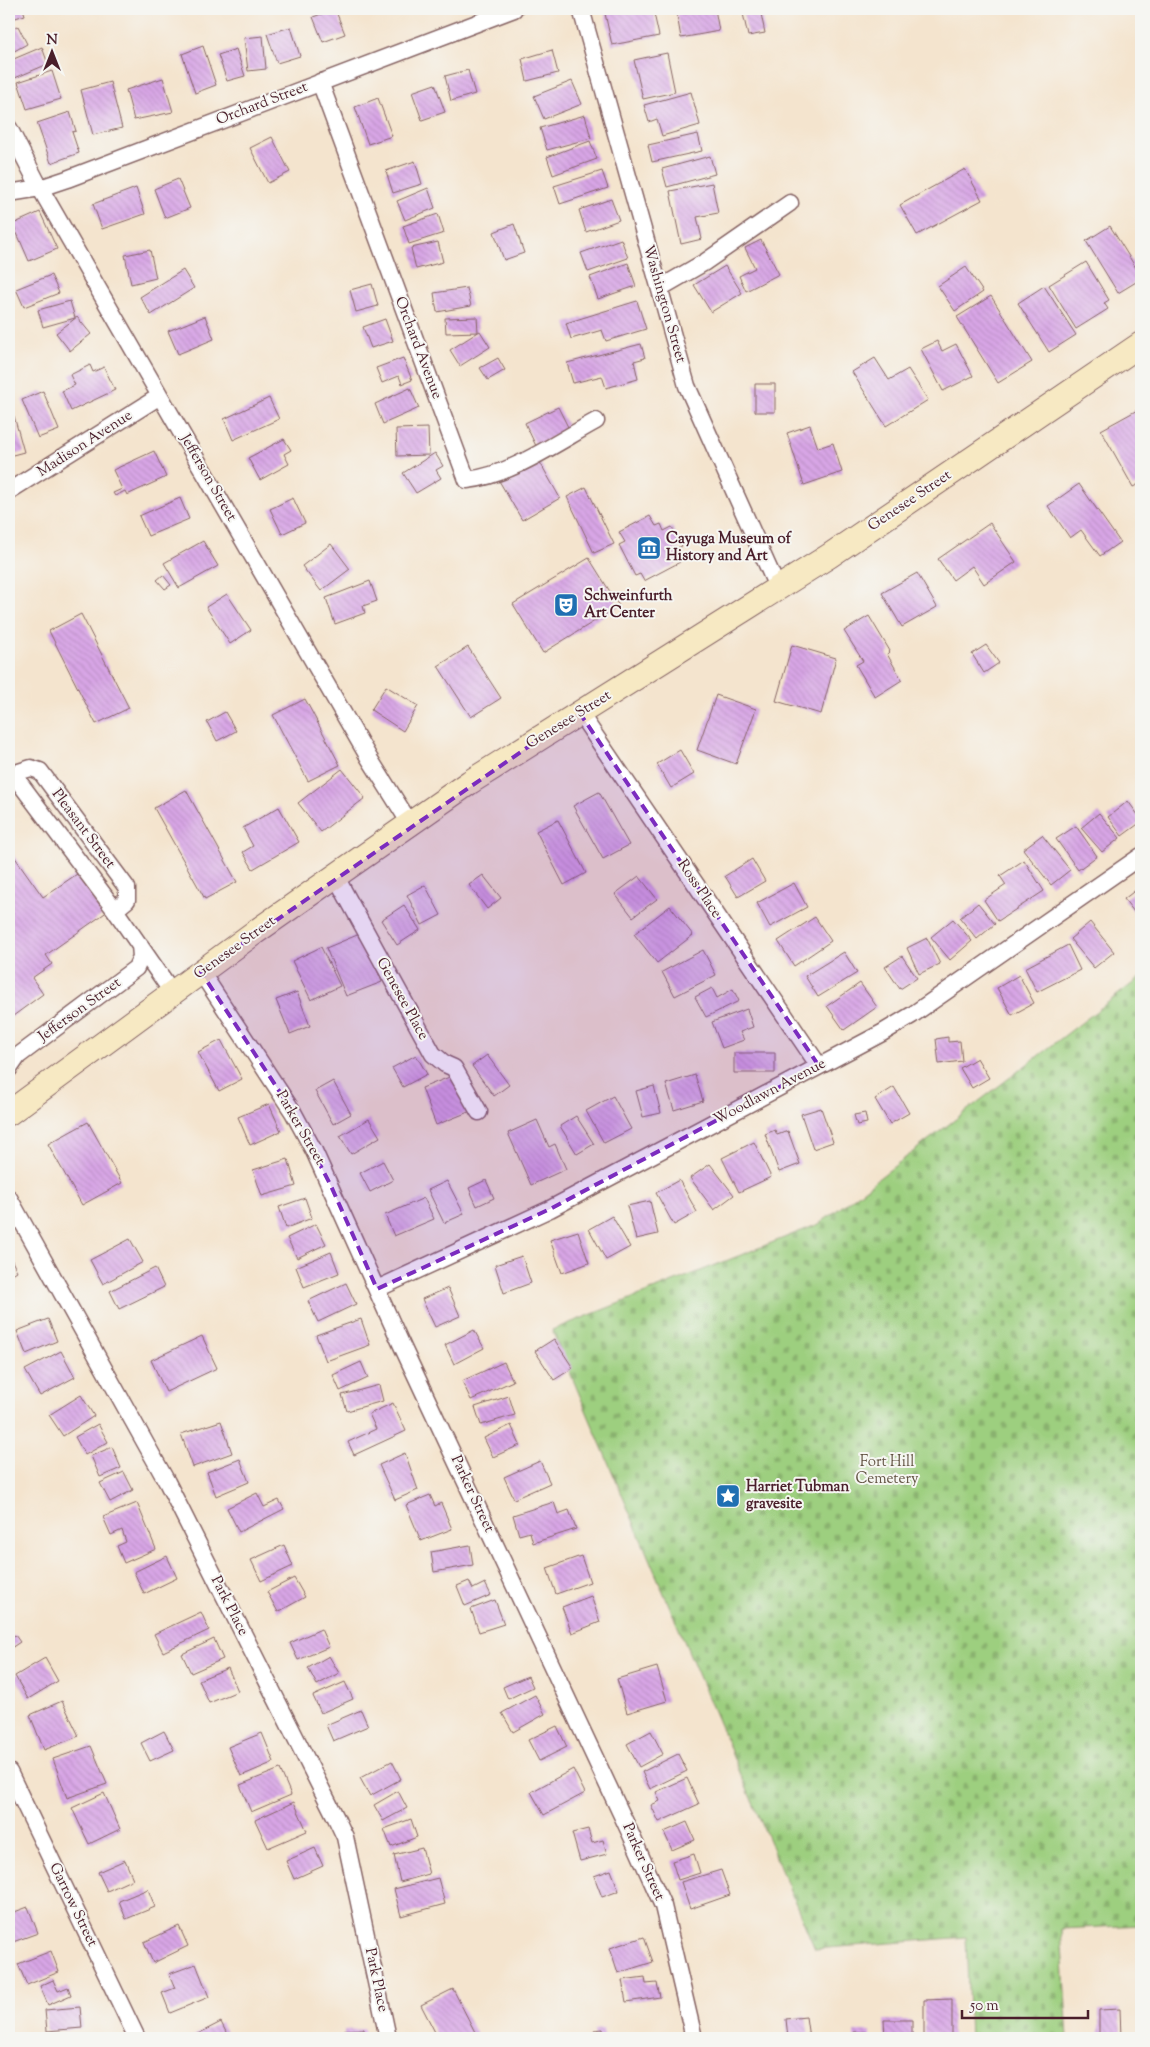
<svg xmlns="http://www.w3.org/2000/svg" width="1150" height="2047" viewBox="0 0 1150 2047" font-family="'Sorts Mill Goudy',serif">
	<style>
		.cemetery { fill: url(#cemetery-stones); stroke: #747755 }
		.building { fill: url(#building-back-hatch) }
		.lines { fill: none; stroke-linecap: round; stroke-linejoin: round }
		.minor-casing { stroke: #866464; stroke-width: 19 }
		.secondary-casing { stroke: #866464; stroke-width: 26 }
		.minor { stroke: #fff; stroke-width: 16 }
		.secondary { stroke: #f7e9c3; stroke-width: 24 }
		.marked { fill: #7b2cbf; fill-opacity: 0.2; stroke: #7b2cbf; stroke-width: 4; stroke-dasharray: 10 6; stroke-linejoin: round }
		.labels { text-anchor: middle; dominant-baseline: central; stroke-width: 4; stroke-linejoin: round; paint-order: stroke }
		.street-label { font-size: 15px; fill: #4a1f2b; stroke: #f6f6f2 }
		.poi-label { font-size: 15px; font-weight: bold; fill: #4a1f2b; stroke: #f6f6f2; text-anchor: start }
		.park-label { font-size: 15px; fill: #635444; stroke: #f6f6f2 }
	</style>
	<defs>
		<pattern id="cemetery-stones" width="16" height="16" patternUnits="userSpaceOnUse" patternTransform="scale(1.25)"><rect width="16" height="16" fill="#9dcf7f"/><path d="M2 7V4a2 2 0 0 1 4 0v3zM10 15v-3a2 2 0 0 1 4 0v3z" fill="#89b16e"/></pattern>
		<pattern id="building-back-hatch" width="6" height="6" patternUnits="userSpaceOnUse" patternTransform="scale(1.25)"><rect width="6" height="6" fill="#d8a6e6"/><path d="M-1 5l2 2M0 0l6 6M5-1l2 2" fill="none" stroke="#bb8ec5"/></pattern>
	</defs>
	<rect width="100%" height="100%" fill="#f6f6f2"/>
	<filter id="ink" filterUnits="userSpaceOnUse"><feTurbulence type="fractalNoise" baseFrequency=".02" numOctaves="2"/><feDisplacementMap in="SourceGraphic" scale="10" xChannelSelector="R" yChannelSelector="G"/><feConvolveMatrix kernelMatrix="1 2 1 2 8 2 1 2 1" color-interpolation-filters="sRGB"/></filter>
	<filter id="wash" filterUnits="userSpaceOnUse"><feTurbulence type="fractalNoise" baseFrequency=".0096" numOctaves="4" result="noise"/><feDisplacementMap in="SourceGraphic" scale="20" xChannelSelector="R" yChannelSelector="G"/><feGaussianBlur stdDeviation="1.12" result="paint"/><feColorMatrix in="noise" values="0 0 0 0 0 0 0 0 0 0 0 0 0 0 0 0 0 1.4 0 .05"/><feComposite in="paint" operator="in"/></filter>
	<g filter="url(#wash)">
		<rect width="100%" height="100%" fill="#f4e4ce"/>
		<path class="cemetery" d="M1141,977V1925L1061,1929L1068,2038H970L966,1937L815,1949L552,1330L819,1224Z"/>
		<g id="blocks">
			<path class="building" d="M9,9H23L25,15L9,20Z
				M335,9L345,34L323,42L313,17Z
				M604,9H653L659,36L612,45Z
				M676,9H715L719,31L681,38Z
				M742,9H760L765,33L748,36Z
				M773,9H808V10L774,16Z
				M829,9H846V10L830,13Z
				M18,26L27,44L9,54V30Z
				M291,27L300,56L277,63L267,34Z
				M263,36L266,69L248,71L244,38Z
				M203,46L216,85L195,93L182,54Z
				M42,47L48,64L15,78L9,61Z
				M236,49L245,76L227,81L218,55Z
				M552,50L558,73L527,81L522,59Z
				M667,53L675,92L643,99L634,60Z
				M468,70L475,94L451,101L445,76Z
				M52,71L61,99L27,109L18,82Z
				M163,78L173,112L134,120L126,90Z
				M572,81L582,104L544,119L534,96Z
				M110,82L122,128L93,135L81,90Z
				M435,84L445,112L422,120L412,92Z
				M691,92L700,125L662,136L657,119L649,122L644,105Z
				M378,98L392,136L368,144L355,107Z
				M70,112L76,131L72,132L79,153L51,163L37,123Z
				M585,115L591,138L547,150L540,128Z
				M698,134L702,151L652,162L648,145Z
				M272,137L290,172L268,183L250,148Z
				M590,141L597,159L553,175L547,157Z
				M710,156L715,174L667,187L662,169Z
				M415,161L422,184L393,193L386,171Z
				M965,169L982,200L917,235L900,205Z
				M602,171L608,188L560,204L554,186Z
				M178,179L190,208L165,218L154,189Z
				M712,183L718,213L697,217L702,239L681,244L670,191Z
				M136,188L145,214L102,229L93,204Z
				M428,188L435,208L405,220L397,201Z
				M611,199L619,220L586,232L579,210Z
				M40,212L57,249L29,261L13,224Z
				M438,214L444,233L409,244L403,226Z
				M514,224L524,253L504,260L494,232Z
				M1110,226L1141,276V279L1118,293L1086,241Z
				M9,232H12L13,251H9Z
				M621,239L628,258L588,272L581,253Z
				M761,240L779,274L746,291L739,276L755,268L745,248Z
				M438,242L443,262L416,269L411,248Z
				M150,250L156,278L131,284L125,255Z
				M1086,262L1109,300L1104,303L1108,309L1076,329L1049,285Z
				M628,263L636,286L598,299L590,277Z
				M725,266L742,293L711,312L694,285Z
				M966,267L983,292L955,311L938,286Z
				M183,270L194,288L151,315L140,297Z
				M51,275L59,293L24,307L16,289Z
				M372,284L378,306L356,312L350,290Z
				M1044,286L1076,335L1049,352L1018,303Z
				M467,288L471,306L437,312L434,293Z
				M991,296L1032,362L998,383L957,317Z
				M70,301L75,318L43,327L38,310Z
				M637,301L646,329L606,341L602,330L571,339L566,323Z
				M205,316L214,339L178,354L168,331Z
				M77,317L91,334L70,351L56,333Z
				M477,317L478,332L446,333L445,318Z
				M385,319L393,341L371,348L363,327Z
				M480,331L490,347L460,366L450,350Z
				M937,341L942,351L956,344L973,376L943,391L921,349Z
				M641,344L645,358L634,361L638,379L606,388L602,376L573,383L567,363Z
				M403,358L412,380L402,384L399,376L382,383L376,368Z
				M498,358L505,370L488,380L480,368Z
				M875,358L889,380L908,369L928,400L886,426L852,372Z
				M90,365L93,372L104,367L115,390L71,411L62,391L75,385L70,375Z
				M755,384H775V412H755Z
				M410,388L419,408L383,424L375,404Z
				M43,391L59,430L38,438L22,400Z
				M269,398L279,419L233,440L224,419Z
				M558,407L569,429L536,446L525,423Z
				M1141,408V483L1133,487L1101,430Z
				M14,416L24,452L9,456V417Z
				M810,425L818,448L833,443L842,472L804,485L787,433Z
				M428,428L429,455L397,456L396,429Z
				M284,439L291,450L284,454L289,464L260,480L248,458Z
				M154,451L166,477L127,495L125,491L115,496L113,493L122,489L113,470Z
				M435,453L443,466L436,470L441,478L416,493L403,473Z
				M537,457L560,498L522,520L498,479Z
				M1079,484L1120,542L1100,556L1081,530L1070,538L1048,506Z
				M586,487L614,544L594,553L567,497Z
				M180,498L189,519L148,536L139,516Z
				M293,498L305,523L282,534L270,509Z
				M650,516L656,526L661,524L664,531L672,527L682,546L674,550L680,562L644,581L640,574L635,576L619,545L625,542L619,532Z
				M990,523L1016,562L984,584L972,566L953,580L938,559Z
				M203,541L218,566L179,588L164,563Z
				M331,544L350,569L321,591L302,566Z
				M589,558L619,606L543,653L513,604Z
				M917,573L937,607L902,627L882,593Z
				M163,575L171,585L165,589L157,580Z
				M370,581L377,601L363,606L365,613L335,624L326,598Z
				M227,594L251,630L230,644L206,607Z
				M81,614L129,708L96,724L49,631Z
				M869,616L890,651L887,654L902,680L875,697L856,665L863,661L844,631Z
				M792,645L836,658L821,714L776,701Z
				M986,645L999,663L984,673L972,654Z
				M468,647L501,698L471,717L438,666Z
				M386,686L418,706L403,731L371,710Z
				M716,695L756,709L736,764L697,750Z
				M305,699L340,765L308,781L273,715Z
				M225,712L236,731L217,741L207,722Z
				M680,750L694,774L671,788L657,764Z
				M342,769L365,798L321,832L298,803Z
				M186,790L237,882L205,899L154,808Z
				M599,792L629,845L603,859L573,806Z
				M1128,801L1141,819V822L1122,836L1108,817Z
				M279,807L299,842L253,869L243,852L253,846L243,828Z
				M1099,813L1120,838L1102,852L1081,828Z
				M558,820L586,873L564,885L536,831Z
				M1076,826L1097,856L1078,870L1056,839Z
				M1042,835L1070,870L1051,885L1023,849Z
				M9,849L43,897L80,872L108,911L46,955L52,964L32,978L43,994L9,1019Z
				M752,859L765,881L738,897L725,876Z
				M1024,860L1044,891L998,921L984,900L1006,885L1000,876Z
				M483,875L501,898L487,909L469,885Z
				M639,876L657,899L633,917L615,894Z
				M794,883L807,907L770,927L757,903Z
				M425,885L441,915L422,925L407,895Z
				M1141,886V921L1124,899Z
				M978,903L995,924L977,939L960,918Z
				M404,905L420,930L397,945L381,920Z
				M670,906L693,935L657,963L634,934Z
				M815,917L831,941L794,966L778,941Z
				M953,919L972,941L950,960L931,937Z
				M1090,922L1114,952L1094,968L1070,939Z
				M362,933L382,982L346,996L326,948Z
				M927,938L940,964L919,974L907,948Z
				M1068,945L1080,970L1037,992L1025,968Z
				M321,947L340,986L311,1000L292,961Z
				M703,950L716,975L675,996L662,972Z
				M844,952L857,973L818,997L805,976Z
				M902,956L917,978L900,989L885,967Z
				M1019,975L1034,1003L1012,1015L997,988Z
				M860,983L877,1007L844,1030L827,1006Z
				M712,988L717,998L733,989L739,1001L706,1017L695,997Z
				M297,992L310,1026L290,1034L276,1000Z
				M747,1009L753,1027L740,1032L744,1040L722,1048L712,1022Z
				M948,1037V1042L960,1041L962,1061L939,1064L936,1039Z
				M221,1040L242,1079L219,1091L198,1052Z
				M734,1053H775V1073H734Z
				M416,1055L427,1074L403,1087L392,1068Z
				M487,1055L509,1085L494,1096L472,1066Z
				M977,1058L989,1078L972,1088L960,1068Z
				M457,1074L471,1111L436,1125L422,1088Z
				M695,1075L703,1101L674,1110L666,1084Z
				M333,1081L351,1114L333,1124L315,1091Z
				M654,1086L661,1113L643,1117L636,1091Z
				M894,1087L909,1113L890,1124L875,1099Z
				M613,1096L631,1129L604,1143L586,1111Z
				M269,1104L281,1131L250,1145L238,1117Z
				M821,1108L833,1142L813,1149L801,1114Z
				M865,1113L867,1123L857,1125L854,1115Z
				M576,1116L594,1144L577,1154L560,1126Z
				M369,1119L380,1137L351,1154L340,1136Z
				M537,1120L549,1147L555,1144L566,1169L531,1185L508,1133Z
				M88,1122L122,1183L82,1205L48,1144Z
				M775,1130L777,1135L788,1131L800,1164L779,1172L765,1134Z
				M754,1142L771,1177L739,1192L722,1158Z
				M288,1159L296,1186L262,1196L253,1170Z
				M383,1161L393,1180L370,1192L360,1173Z
				M710,1164L734,1195L714,1210L690,1178Z
				M486,1180L494,1198L477,1206L469,1188Z
				M679,1180L697,1212L674,1225L656,1193Z
				M447,1181L464,1214L444,1223L428,1190Z
				M305,1198L312,1218L286,1228L279,1207Z
				M424,1198L434,1219L394,1236L385,1215Z
				M650,1201L658,1234L636,1239L627,1206Z
				M612,1216L630,1247L606,1260L589,1229Z
				M316,1224L326,1244L297,1258L287,1238Z
				M578,1231L589,1263L562,1273L550,1240Z
				M130,1239L143,1262L103,1284L90,1260Z
				M331,1252L339,1273L304,1287L296,1267Z
				M9,1255L17,1271L9,1276Z
				M522,1256L531,1283L504,1293L495,1265Z
				M155,1268L164,1287L119,1309L110,1291Z
				M346,1283L356,1304L318,1322L308,1301Z
				M448,1288L460,1316L435,1327L422,1299Z
				M48,1319L57,1341L26,1354L17,1331Z
				M361,1319L370,1345L326,1361L316,1335Z
				M474,1330L484,1348L454,1364L445,1345Z
				M202,1336L217,1368L166,1392L151,1360Z
				M554,1339L573,1368L554,1380L535,1351Z
				M61,1351L75,1377L40,1396L25,1370Z
				M361,1362L368,1378L340,1391L333,1375Z
				M504,1362L513,1381L471,1400L462,1381Z
				M379,1385L383,1401L347,1411L342,1395Z
				M81,1395L94,1416L63,1436L49,1415Z
				M509,1396L515,1415L481,1425L475,1407Z
				M393,1403L406,1431L354,1455L348,1442L376,1429L369,1414Z
				M221,1421L232,1453L193,1467L181,1434Z
				M98,1424L108,1442L85,1455L75,1437Z
				M511,1425L520,1445L493,1457L484,1438Z
				M112,1447L121,1468L100,1477L91,1456Z
				M405,1453L418,1490L395,1500L379,1465Z
				M240,1459L249,1482L216,1496L207,1472Z
				M540,1461L550,1483L514,1499L504,1477Z
				M124,1472L133,1490L110,1502L100,1483Z
				M257,1493L264,1507L279,1500L284,1509L239,1532L227,1508Z
				M430,1495L435,1506L441,1503L452,1529L421,1541L406,1505Z
				M554,1502L558,1514L569,1510L576,1529L533,1543L530,1532L519,1535L513,1515Z
				M137,1503L156,1549L124,1563L117,1546L126,1542L122,1530L111,1535L103,1517Z
				M284,1545L293,1566L261,1581L251,1560Z
				M470,1545L473,1565L434,1572L431,1552Z
				M167,1556L177,1578L144,1594L134,1572Z
				M581,1556L590,1582L556,1594L547,1568Z
				M294,1578L305,1597L278,1612L267,1592Z
				M469,1581L473,1589L485,1583L491,1595L465,1606L457,1586Z
				M591,1596L600,1622L572,1633L562,1607Z
				M495,1600L504,1624L479,1632L471,1609Z
				M201,1612L209,1630L163,1652L154,1634Z
				M321,1629L329,1647L298,1660L290,1643Z
				M15,1635L20,1642L11,1648L9,1639Z
				M214,1639L223,1659L191,1673L182,1654Z
				M329,1656L339,1673L317,1685L308,1668Z
				M45,1658L58,1681L28,1699L15,1676Z
				M657,1667L667,1701L627,1713L617,1679Z
				M228,1668L238,1691L209,1703L199,1680Z
				M528,1676L533,1687L508,1699L503,1687Z
				M345,1682L353,1699L321,1713L313,1696Z
				M535,1695L545,1714L513,1732L502,1713Z
				M62,1701L79,1736L44,1750L30,1715Z
				M361,1710L368,1726L333,1741L326,1725Z
				M557,1726L567,1747L539,1761L528,1740Z
				M164,1731L174,1750L150,1761L141,1743Z
				M651,1731L663,1754L639,1767L627,1744Z
				M262,1733L274,1762L241,1776L228,1747Z
				M91,1746L107,1784L67,1798L53,1759Z
				M678,1754L687,1771L650,1789L642,1772Z
				M392,1761L401,1779L370,1796L360,1778Z
				M280,1769L291,1795L251,1812L240,1785Z
				M573,1769L585,1793L544,1815L531,1792Z
				M687,1778L699,1804L659,1822L651,1805L660,1801L656,1792Z
				M398,1791L407,1808L383,1821L374,1805Z
				M104,1793L120,1829L89,1844L72,1808Z
				M294,1802L307,1831L268,1848L255,1820Z
				M411,1819L417,1837L391,1847L384,1829Z
				M687,1822L695,1840L672,1850L664,1832Z
				M588,1829L592,1843L603,1840L607,1854L580,1861L572,1833Z
				M315,1848L323,1866L294,1879L286,1861Z
				M422,1848L429,1874L400,1882L394,1855Z
				M694,1854L700,1873L678,1880L672,1861Z
				M125,1860L133,1879L107,1891L98,1872Z
				M611,1870L619,1891L602,1897L594,1876Z
				M721,1870L730,1895L690,1909L681,1882Z
				M438,1878L445,1904L401,1916L394,1889Z
				M9,1885L13,1895L9,1897Z
				M148,1889L155,1907L126,1919L119,1901Z
				M28,1907L38,1933L10,1943L9,1914Z
				M179,1926L188,1946L153,1963L144,1942Z
				M644,1937L653,1962L618,1973L610,1948Z
				M51,1951L59,1972L27,1985L18,1964Z
				M196,1964L209,1997L170,2013L162,1993L175,1988L169,1974Z
				M645,1977L646,1984L657,1983L660,1997L626,2002L622,1980Z
				M53,1980L58,1991L68,1987L71,1995L48,2005L40,1986Z
				M453,1989L478,2038H438L421,2005Z
				M952,1999V2038H924V2000Z
				M80,2007L82,2028L47,2031L45,2010Z
				M1120,2009L1121,2038H1099V2010Z
				M806,2017L809,2038H788L786,2019Z
				M884,2020H912V2038H885Z
				M221,2022L229,2038H190Z
				M364,2029V2038H344V2030Z
				M603,2029L604,2038H594V2030Z
				M854,2032H870V2038H854Z"/>
		</g>
	</g>
	<g filter="url(#ink)">
		<use href="#blocks" fill-opacity="0" stroke="#866464" stroke-width="1"/>
		<g class="lines">
			<defs>
				<path id="minor" d="M581,9L687,386L778,589
					M320,82L467,480C510,476 559,441 596,421
					M9,128L40,188L369,758L411,825
					M9,193L40,188L67,179L514,9
					M660,288L705,262L790,203
					M9,491L160,396
					M579,712L819,1066
					M13,774L115,910L172,992
					M9,775L31,768L40,771L127,888V900L115,910
					M336,877L433,1054L445,1064L454,1068L479,1112
					M201,972L293,1112L314,1151L403,1348L633,1839L663,1906L694,2038
					M9,1069L18,1056L136,968L141,957L140,945
					M9,1198L167,1482L336,1818L345,1837L388,2038
					M377,1289L550,1209L882,1033L912,1015L1141,856
					M9,1772L137,2038"/>
				<path id="secondary" d="M9,1113L254,933L470,782L829,556L1141,344"/>
			</defs>
			<use href="#minor" class="minor-casing"/>
			<use href="#secondary" class="secondary-casing"/>
			<use href="#minor" class="minor"/>
			<use href="#secondary" class="secondary"/>
		</g>
	</g>
	<path class="marked" d="M579,712L819,1066L550,1209L377,1289L331,1186L293,1112L201,972Z"/>
	<defs>
		<symbol id="museum-square" viewBox="-11 -11 22 22"><rect x="-9" y="-9" width="18" height="18" rx="4" fill="#1f6fb2" stroke="#f6f6f2"/><path d="M0-6L6-3V-2H-6V-3ZM-5-1h2V3h-2ZM-1-1h2V3h-2ZM3-1h2V3H3ZM-6 4H6V6H-6Z" fill="#fff"/></symbol>
		<symbol id="theatre-square" viewBox="-11 -11 22 22"><rect x="-9" y="-9" width="18" height="18" rx="4" fill="#1f6fb2" stroke="#f6f6f2"/><path d="M-5-5.5Q0-4 5-5.5V0Q5 5 0 6Q-5 5-5 0ZM-3.3-2.5H-1v1.5H-3.3ZM1-2.5H3.3v1.5H1ZM-2.8 1Q0 5.5 2.8 1Z" fill="#fff"/></symbol>
		<symbol id="sight-square" viewBox="-11 -11 22 22"><rect x="-9" y="-9" width="18" height="18" rx="4" fill="#1f6fb2" stroke="#f6f6f2"/><path d="M0-6L1.8-2.2L6-1.7L2.9 1.2L3.7 5.4L0 3.3L-3.7 5.4L-2.9 1.2L-6-1.7L-1.8-2.2Z" fill="#fff"/></symbol>
	</defs>
	<g fill-rule="evenodd">
		<use href="#museum-square" x="635" y="534" width="28" height="28"/>
		<use href="#theatre-square" x="552" y="591" width="28" height="28"/>
		<use href="#sight-square" x="714" y="1482" width="28" height="28"/>
	</g>
	<g class="labels">
		<g class="street-label">
			<text transform="translate(262 104) rotate(-21)">Orchard Street</text>
			<text transform="translate(664 304) rotate(74)">Washington Street</text>
			<text transform="translate(418 348) rotate(69)">Orchard Avenue</text>
			<text transform="translate(85 444) rotate(-33)">Madison Avenue</text>
			<text transform="translate(208 478) rotate(60)">Jefferson Street</text>
			<text transform="translate(910 501) rotate(-34)">Genesee Street</text>
			<text transform="translate(569 720) rotate(-32)">Genesee Street</text>
			<text transform="translate(83 829) rotate(53)">Pleasant Street</text>
			<text transform="translate(699 889) rotate(56)">Ross Place</text>
			<text transform="translate(235 948) rotate(-36)">Genesee Street</text>
			<text transform="translate(402 999) rotate(61)">Genesee Place</text>
			<text transform="translate(80 1010) rotate(-36)">Jefferson Street</text>
			<text transform="translate(770 1092) rotate(-28)">Woodlawn Avenue</text>
			<text transform="translate(300 1128) rotate(60)">Parker Street</text>
			<text transform="translate(472 1494) rotate(65)">Parker Street</text>
			<text transform="translate(229 1606) rotate(63)">Park Place</text>
			<text transform="translate(643 1862) rotate(66)">Parker Street</text>
			<text transform="translate(73 1905) rotate(64)">Garrow Street</text>
			<text transform="translate(376 1980) rotate(78)">Park Place</text>
		</g>
		<g class="poi-label">
			<text x="666" y="539">Cayuga Museum of<tspan x="666" dy="17">History and Art</tspan></text>
			<text x="584" y="596">Schweinfurth<tspan x="584" dy="17">Art Center</tspan></text>
			<text x="746" y="1487">Harriet Tubman<tspan x="746" dy="17">gravesite</tspan></text>
		</g>
		<g class="park-label">
			<text x="887" y="1462">Fort Hill<tspan x="887" dy="17">Cemetery</tspan></text>
		</g>
	</g>
	<rect width="1150" height="2047" fill="none" stroke="#f6f6f2" stroke-width="30"/>
	<g transform="translate(52 52)" stroke="#f6f6f2" stroke-width="4" paint-order="stroke">
	<path d="M0-4L9 19L0 12L-9 19Z" fill="#4a1f2b"/>
	<text y="-8" font-size="14" font-weight="bold" text-anchor="middle" fill="#4a1f2b">N</text>
	</g>
	<path d="M962 2010v8h126v-8" fill="none" stroke="#4a1f2b" stroke-width="2.5"/>
	<text x="970" y="2010" font-size="15" fill="#4a1f2b" stroke="#f6f6f2" stroke-width="4" paint-order="stroke">50 m</text>
</svg>
